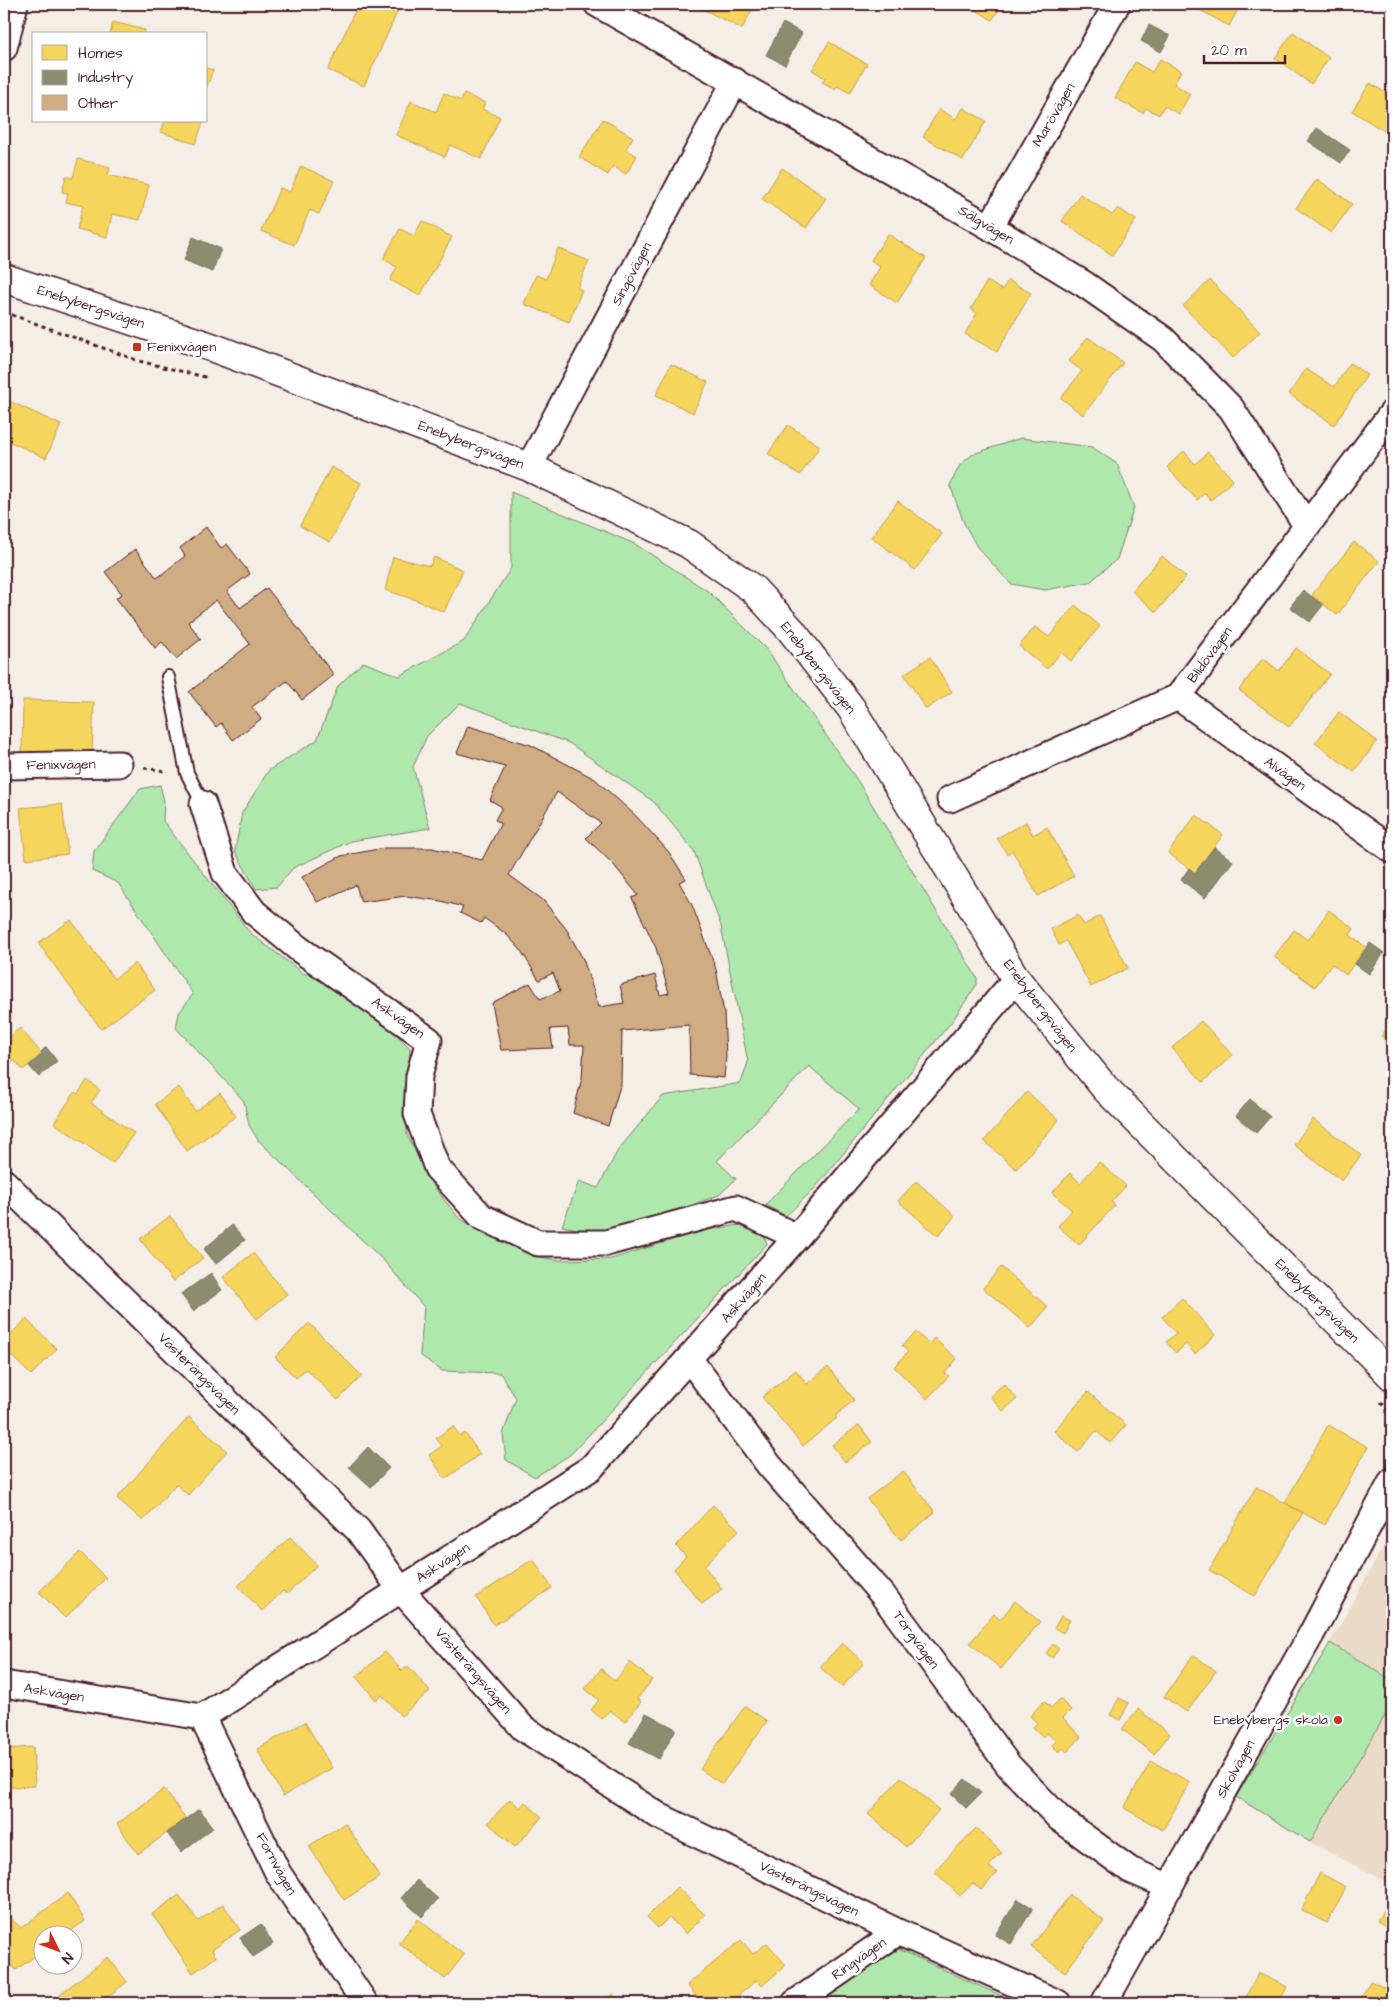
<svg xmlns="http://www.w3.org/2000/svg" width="1396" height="2007" viewBox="0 0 1396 2007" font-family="'Architects Daughter',sans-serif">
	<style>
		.built { fill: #eadac8 }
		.green { fill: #afe8ad; stroke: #7c846c }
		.homes { fill: #f6d55c; stroke: #c29e4d }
		.industry { fill: #8c8c6e; stroke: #786b5a }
		.building { fill: #cfac82; stroke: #4a1f2b; fill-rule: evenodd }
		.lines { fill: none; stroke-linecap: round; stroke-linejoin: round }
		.lane-casing { stroke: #4a1f2b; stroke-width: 16 }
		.street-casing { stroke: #4a1f2b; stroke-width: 29 }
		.secondary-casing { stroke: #4a1f2b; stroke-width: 31 }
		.path { stroke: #4a1f2b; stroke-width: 3; stroke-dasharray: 4 4; stroke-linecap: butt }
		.lane { stroke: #fff; stroke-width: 12 }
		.street { stroke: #fff; stroke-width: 25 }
		.secondary { stroke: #fff; stroke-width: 28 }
		.poi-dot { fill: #c8321e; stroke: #fff; stroke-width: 2 }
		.labels { text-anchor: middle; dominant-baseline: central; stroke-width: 5; stroke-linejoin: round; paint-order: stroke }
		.street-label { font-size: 14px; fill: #4a1f2b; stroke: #fff }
		.poi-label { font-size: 14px; fill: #4a1f2b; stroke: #fff; text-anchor: start }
	</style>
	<rect width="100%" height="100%" fill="#f5eee6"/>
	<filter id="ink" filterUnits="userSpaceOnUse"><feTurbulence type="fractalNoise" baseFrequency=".02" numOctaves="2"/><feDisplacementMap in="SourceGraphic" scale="10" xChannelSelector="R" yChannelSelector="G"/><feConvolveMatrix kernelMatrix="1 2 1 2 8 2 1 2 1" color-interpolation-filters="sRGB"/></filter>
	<g filter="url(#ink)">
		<path class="built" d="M1392,1536V1885L1310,1842L1236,1798L1330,1643L1387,1540Z"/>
		<path class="green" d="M1021,438L1092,447L1117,464L1134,507L1117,559L1090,582L1045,590L1011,584L977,547L964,523L950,485L960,465L973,454Z
			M511,492L635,544L709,592L767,650L859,783L977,978V984L953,1020L816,1187L786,1216L765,1205L859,1109L809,1066L717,1161L736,1179L719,1195L681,1209L598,1233L562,1226L579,1181L598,1188L618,1150L663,1096L741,1083L748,1062L721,926L694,851L654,802L569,743L460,703L427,736L413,767L430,828L351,841L293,868L277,887L256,889L235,851L242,813L269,770L317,740L338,686L363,662L399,676L464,641L511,568Z
			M160,785L164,801L163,821L250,933L304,974L319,973L376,1014L410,1048L407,1135L431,1183L458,1217L485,1235L539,1257L559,1260L611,1259L701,1231L745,1224L762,1231L767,1244L571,1454L535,1477L506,1460L503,1434L516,1398L500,1373L442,1371L420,1355L424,1307L384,1261L258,1140L249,1125L244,1101L176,1028L179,1013L193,994L118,883L92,871L94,851L140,789Z
			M1330,1643L1392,1680V1704L1310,1842L1236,1797Z
			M898,1949L1017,2003H816Z"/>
		<path class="homes" d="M358,4H395L400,6L364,86L328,70Z
			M693,4H755L742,29Z
			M967,4H1003L992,20Z
			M1189,4H1241L1229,26Z
			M113,22L145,30L144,34H110Z
			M1293,32L1329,58L1311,84L1275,58Z
			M829,42L867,64L850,93L837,86L835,89L822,82L825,78L812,70Z
			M1160,59L1181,71L1174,84L1190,94L1179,114L1164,106L1159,115L1146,108L1143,113L1115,98L1135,62L1152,72Z
			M206,68L213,70L206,89Z
			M1370,83L1389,95L1392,90V136L1352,111Z
			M444,93L461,101L464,94L485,103L482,109L500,117L481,159L450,145L445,157L396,135L411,101L436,112Z
			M963,108L986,121L963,160L923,137L939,109L956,119Z
			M603,119L633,137L626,149L637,156L626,174L613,166L608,175L579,157Z
			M165,121H204L195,144L161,132Z
			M78,159L110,167L108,175L149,185L140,220L112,214L107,237L77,229L83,206L66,202L68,193L62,192L66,176L73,178Z
			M301,166L334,181L319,214L310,210L294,245L261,231L280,188L290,192Z
			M782,168L826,198L806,228L762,199Z
			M1317,179L1352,204L1331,233L1296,208Z
			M1080,194L1112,215L1118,208L1136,220L1112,255L1062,221Z
			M422,221L452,237L420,296L390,280L397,267L383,259L400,229L414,236Z
			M888,234L926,258L897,303L869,285L880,267L871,260Z
			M558,248L589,261L577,288L582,290L569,322L524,304L536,275L546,279Z
			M1008,280L1031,293L997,352L965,334L977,313L971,309L987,281L1002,290Z
			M1210,280L1260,332L1233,358L1183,306Z
			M1088,337L1123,363L1083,415L1061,398L1082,371L1069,361Z
			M1350,363L1367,375L1334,425L1289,394L1306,369L1334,387Z
			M671,364L708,382L693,413L656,395Z
			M7,400L61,425L46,458L4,439V407Z
			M788,425L820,446L800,475L768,454Z
			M1184,451L1195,464L1208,452L1233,480L1211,500L1205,493L1197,500L1167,467Z
			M331,467L361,483L330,542L300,526Z
			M898,501L942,534L915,570L871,537Z
			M1354,542L1379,561L1337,615L1312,595Z
			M1162,556L1186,577L1156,612L1132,591Z
			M393,557L430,566L434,557L463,570L444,612L416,600L385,590Z
			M1075,605L1100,626L1071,661L1061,652L1047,669L1019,646L1035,627L1049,637Z
			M1296,648L1330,674L1289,727L1239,690L1263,658L1279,671Z
			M930,657L952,692L926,709L904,674Z
			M23,700L94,702L92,756L22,754Z
			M1339,712L1377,741L1354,772L1315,743Z
			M62,804L68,854L26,859L20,808Z
			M1196,815L1223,835L1195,873L1168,853Z
			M1026,822L1033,835L1047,827L1074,876L1038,896L1012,850L1007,854L997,838Z
			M1329,910L1354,929L1350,935L1366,947L1346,975L1332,964L1315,987L1274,957L1294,930L1308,940Z
			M1078,915L1084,925L1100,916L1128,968L1091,987L1066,941L1059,945L1051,929Z
			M71,920L114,979L135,963L155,990L101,1029L38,943Z
			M1201,1021L1233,1055L1203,1082L1172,1048Z
			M1392,1022V1044L1381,1036Z
			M20,1028L42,1054L23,1070L14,1060L10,1063L4,1056L7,1050L4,1042Z
			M87,1080L100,1090L91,1103L134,1133L113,1163L54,1123L75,1092L78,1094Z
			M179,1087L195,1111L220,1093L236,1116L187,1151L155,1104Z
			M1027,1092L1059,1120L1016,1169L984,1141Z
			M1313,1119L1361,1155L1342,1181L1294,1145Z
			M1099,1162L1126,1186L1111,1202L1115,1205L1079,1245L1058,1226L1072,1210L1052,1193L1070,1173L1080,1183Z
			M916,1181L955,1216L938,1236L898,1201Z
			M170,1216L203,1258L173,1282L140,1239Z
			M253,1253L287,1294L257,1319L223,1277Z
			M1001,1267L1048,1307L1030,1328L983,1288Z
			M1182,1298L1215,1335L1195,1354L1186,1344L1176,1353L1166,1342L1176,1333L1162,1317Z
			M26,1319L57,1349L31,1375L4,1349V1341Z
			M309,1323L362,1376L338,1400L306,1369L296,1378L275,1357Z
			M916,1332L929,1344L934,1338L957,1359L945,1373L949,1376L927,1399L894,1367L908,1352L902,1346Z
			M828,1367L854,1400L835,1416L837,1418L803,1446L762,1397L796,1370L807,1384Z
			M1004,1384L1017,1399L1003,1411L990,1396Z
			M1088,1392L1126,1425L1110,1443L1096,1431L1078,1452L1054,1431Z
			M189,1417L227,1451L188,1495L176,1484L143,1521L117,1498Z
			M859,1425L872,1442L845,1462L832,1445Z
			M1328,1425L1368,1447L1325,1525L1285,1503Z
			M453,1426L460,1436L465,1433L480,1454L445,1479L429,1455L442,1446L436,1438Z
			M903,1471L935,1512L901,1540L867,1499Z
			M1256,1487L1303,1513L1255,1596L1209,1570Z
			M713,1505L739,1530L704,1566L722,1589L702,1604L674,1569L686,1556L676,1546Z
			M290,1537L317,1565L287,1594L283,1591L262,1611L238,1586Z
			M80,1552L106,1578L65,1618L39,1592Z
			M533,1559L552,1588L494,1625L476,1597Z
			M1015,1601L1040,1622L1001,1669L970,1643L994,1614L1000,1620Z
			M1061,1616L1070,1620L1063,1633L1054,1628Z
			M842,1643L864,1663L842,1687L820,1667Z
			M1053,1644L1059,1649L1052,1658L1046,1653Z
			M385,1652L402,1671L408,1666L430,1691L401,1716L382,1695L376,1700L356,1677Z
			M1193,1655L1216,1671L1187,1712L1164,1697Z
			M630,1662L652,1680L637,1699L641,1702L625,1722L610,1710L602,1719L591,1710L599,1700L585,1689L601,1669L615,1681Z
			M1119,1698L1129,1703L1120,1720L1110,1715Z
			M1060,1699L1071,1710L1063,1718L1081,1737L1067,1752L1063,1748L1059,1752L1052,1745L1056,1741L1047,1733L1043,1737L1033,1727L1037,1723L1030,1716L1044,1701L1051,1708Z
			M745,1706L767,1721L722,1784L700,1769Z
			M1138,1709L1170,1734L1154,1754L1122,1729Z
			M305,1722L332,1768L283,1796L257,1749Z
			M33,1747L35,1786L4,1787V1749Z
			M1151,1761L1190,1782L1163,1830L1124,1808Z
			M901,1777L939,1810L906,1847L868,1814Z
			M164,1789L186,1819L138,1854L117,1824Z
			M510,1799L520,1808L525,1802L542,1817L515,1847L488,1823Z
			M345,1823L380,1877L344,1900L309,1846Z
			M976,1828L1002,1853L989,1866L997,1873L981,1890L973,1883L960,1896L934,1871Z
			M1320,1873L1346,1887L1327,1923L1301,1910Z
			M677,1887L705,1915L686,1934L669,1917L658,1928L647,1917Z
			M68,1893L85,1921L66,1934H42V1951L16,1970L9,1962L5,1965L4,1912L21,1928Z
			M179,1895L198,1921L223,1904L240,1930L212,1950L216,1957L193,1973L152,1914Z
			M1070,1895L1104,1921L1065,1972L1031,1947Z
			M1392,1895V1930L1377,1921Z
			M418,1919L464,1955L445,1979L399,1943Z
			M741,1940L753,1954L767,1943L786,1965L762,1986L757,1980L729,2003H702L687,1985Z
			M108,1957L127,1982L99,2003H67L60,1994Z
			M1258,1973L1287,1987L1279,2003H1243Z
			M1370,1981L1392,1991V2003H1359Z
			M613,1994L619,2003H600Z"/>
		<path class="industry" d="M783,23L802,33L785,65L766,55Z
			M1149,25L1170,36L1161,52L1141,41Z
			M1317,128L1350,150L1341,163L1308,141Z
			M193,237L221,249L212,272L184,260Z
			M1303,590L1323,605L1310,622L1290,607Z
			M1214,847L1233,861L1205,898L1181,880L1189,868L1195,873Z
			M1370,943L1384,953L1369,974L1355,964Z
			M46,1047L57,1061L39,1077L29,1066L42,1054L41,1052Z
			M1250,1099L1270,1117L1256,1133L1236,1116Z
			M232,1225L245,1240L216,1264L204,1249Z
			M211,1273L222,1290L193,1311L181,1294Z
			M368,1447L389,1468L371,1487L349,1467Z
			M646,1713L676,1729L659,1759L629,1743Z
			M965,1779L981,1793L966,1808L951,1794Z
			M199,1809L213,1828L181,1852L167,1833Z
			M417,1880L438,1899L422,1917L401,1898Z
			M1018,1899L1033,1908L1011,1944L995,1935Z
			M261,1924L273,1944L253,1957L240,1938Z"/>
		<path class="building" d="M206,527L221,548L227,544L250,574L227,591L240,608L267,588L334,675L302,700L287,681L252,707L261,719L233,740L221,723L216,727L189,692L250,644L216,600L188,622L201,639L176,659L162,642L155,648L116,598L122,594L105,572L135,549L157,578L185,556L180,548Z
			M468,726L531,745L595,779L636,816L668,851L686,879L679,882L692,905L716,969L724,1013L726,1057L724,1078L690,1075L689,1025L622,1031L621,1083L608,1126L573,1113L582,1078L584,1045H570L568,1028L550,1029L553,1048L501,1050L492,1003L530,983L540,999L560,991L553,973L539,980L520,949L506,934L484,918L481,923L460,913L463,907L441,901L406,896L361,902L356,885L317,902L302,877L341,856L384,848H432L482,860L501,823L495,820L502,807L490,800L505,767L457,753ZM557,792L601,823L586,838L613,864L638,895L632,898L656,948L669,993L660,995L655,975L620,985L624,1003L599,1007L583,959L567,930L543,900L509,875Z"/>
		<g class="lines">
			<defs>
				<path id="lane" d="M168,677L187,773L203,804"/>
				<path id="street" d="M597,4L990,227L1084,284L1163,339L1231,408L1306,525
					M4,48L15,4
					M990,227L1117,4
					M529,467L735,81
					M1178,697L1392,850
					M4,766L119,764
					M950,799L1178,697L1392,413
					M203,804L225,873L254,912L299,949L429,1040L419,1076L417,1114L437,1168L482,1217L538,1243H606L736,1208L797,1237
					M4,1182L358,1530L401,1590L523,1728L659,1816L898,1932L1058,2003
					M690,1360L769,1465L882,1594L1009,1766L1060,1819L1130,1870L1170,1887
					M4,1684L202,1717L591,1468L797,1237L1016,979
					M202,1717L278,1873L365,2003
					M795,2003L898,1932
					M1104,2003L1312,1633L1392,1481"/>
				<path id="secondary" d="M4,278L214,348L529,467L689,544L753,589L791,630L851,708L1016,979L1105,1088L1392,1376"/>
			</defs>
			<use href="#lane" class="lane-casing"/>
			<use href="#street" class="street-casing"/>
			<use href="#secondary" class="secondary-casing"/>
			<path class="path" d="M4,312L139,361L209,378
				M144,768L166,771
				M1381,1402L1392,1414"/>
			<use href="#lane" class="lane"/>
			<use href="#street" class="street"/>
			<use href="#secondary" class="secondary"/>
		</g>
	</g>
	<g class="poi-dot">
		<rect x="132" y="342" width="10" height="10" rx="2.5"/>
		<circle cx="1338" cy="1720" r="5"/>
	</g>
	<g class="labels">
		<g class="street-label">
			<text transform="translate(1054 115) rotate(-60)">Marövägen</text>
			<text transform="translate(986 225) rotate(31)">Sälgvägen</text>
			<text transform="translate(632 274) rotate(-62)">Singövägen</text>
			<text transform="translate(91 307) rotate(18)">Enebybergsvägen</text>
			<text transform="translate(471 445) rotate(21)">Enebybergsvägen</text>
			<text transform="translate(1210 655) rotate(-54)">Blidövägen</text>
			<text transform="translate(818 668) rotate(52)">Enebybergsvägen</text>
			<text transform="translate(61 765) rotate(-1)">Fenixvägen</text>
			<text transform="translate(1285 774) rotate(35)">Alvägen</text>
			<text transform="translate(1040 1006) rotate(53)">Enebybergsvägen</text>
			<text transform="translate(398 1018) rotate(35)">Askvägen</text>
			<text transform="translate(744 1298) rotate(-49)">Askvägen</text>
			<text transform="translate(1317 1301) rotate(45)">Enebybergsvägen</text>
			<text transform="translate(199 1374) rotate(45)">Västerängsvägen</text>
			<text transform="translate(443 1563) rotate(-33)">Askvägen</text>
			<text transform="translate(916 1640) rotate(54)">Torgvägen</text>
			<text transform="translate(473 1671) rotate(49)">Västerängsvägen</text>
			<text transform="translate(54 1693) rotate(9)">Askvägen</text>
			<text transform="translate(1236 1769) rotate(-61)">Skolvägen</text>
			<text transform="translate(276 1864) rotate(61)">Fornvägen</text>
			<text transform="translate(809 1889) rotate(26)">Västerängsvägen</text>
			<text transform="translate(859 1959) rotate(-35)">Ringvägen</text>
		</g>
		<g class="poi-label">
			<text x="147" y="347">Fenixvägen</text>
			<text x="1328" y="1720" text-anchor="end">Enebybergs skola</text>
		</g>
	</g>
	<rect width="1396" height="2007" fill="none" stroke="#fff" stroke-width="20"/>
	<rect x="10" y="10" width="1376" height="1987" fill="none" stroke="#4a1f2b" stroke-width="2" filter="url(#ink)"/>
	<rect x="32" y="32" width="175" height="90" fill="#ffffff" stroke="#b7a5aa"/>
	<rect x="42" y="45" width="25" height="15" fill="#f6d55c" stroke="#b7a5aa"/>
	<text x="78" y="58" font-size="15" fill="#4a1f2b">Homes</text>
	<rect x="42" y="70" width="25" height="15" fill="#8c8c6e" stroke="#b7a5aa"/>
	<text x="78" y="82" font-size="15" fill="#4a1f2b">Industry</text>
	<rect x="42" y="95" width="25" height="15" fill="#cfac82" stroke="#b7a5aa"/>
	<text x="78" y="108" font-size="15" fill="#4a1f2b">Other</text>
	<g transform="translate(58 1950) rotate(132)"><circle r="24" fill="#ffffff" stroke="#b7a5aa"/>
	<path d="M0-4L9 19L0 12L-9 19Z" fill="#c8321e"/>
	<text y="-8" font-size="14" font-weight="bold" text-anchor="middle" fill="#4a1f2b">N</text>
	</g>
	<path d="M1204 55v8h81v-8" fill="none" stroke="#4a1f2b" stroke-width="2.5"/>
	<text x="1211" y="55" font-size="15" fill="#4a1f2b" stroke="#ffffff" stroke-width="4" paint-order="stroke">20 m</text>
</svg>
